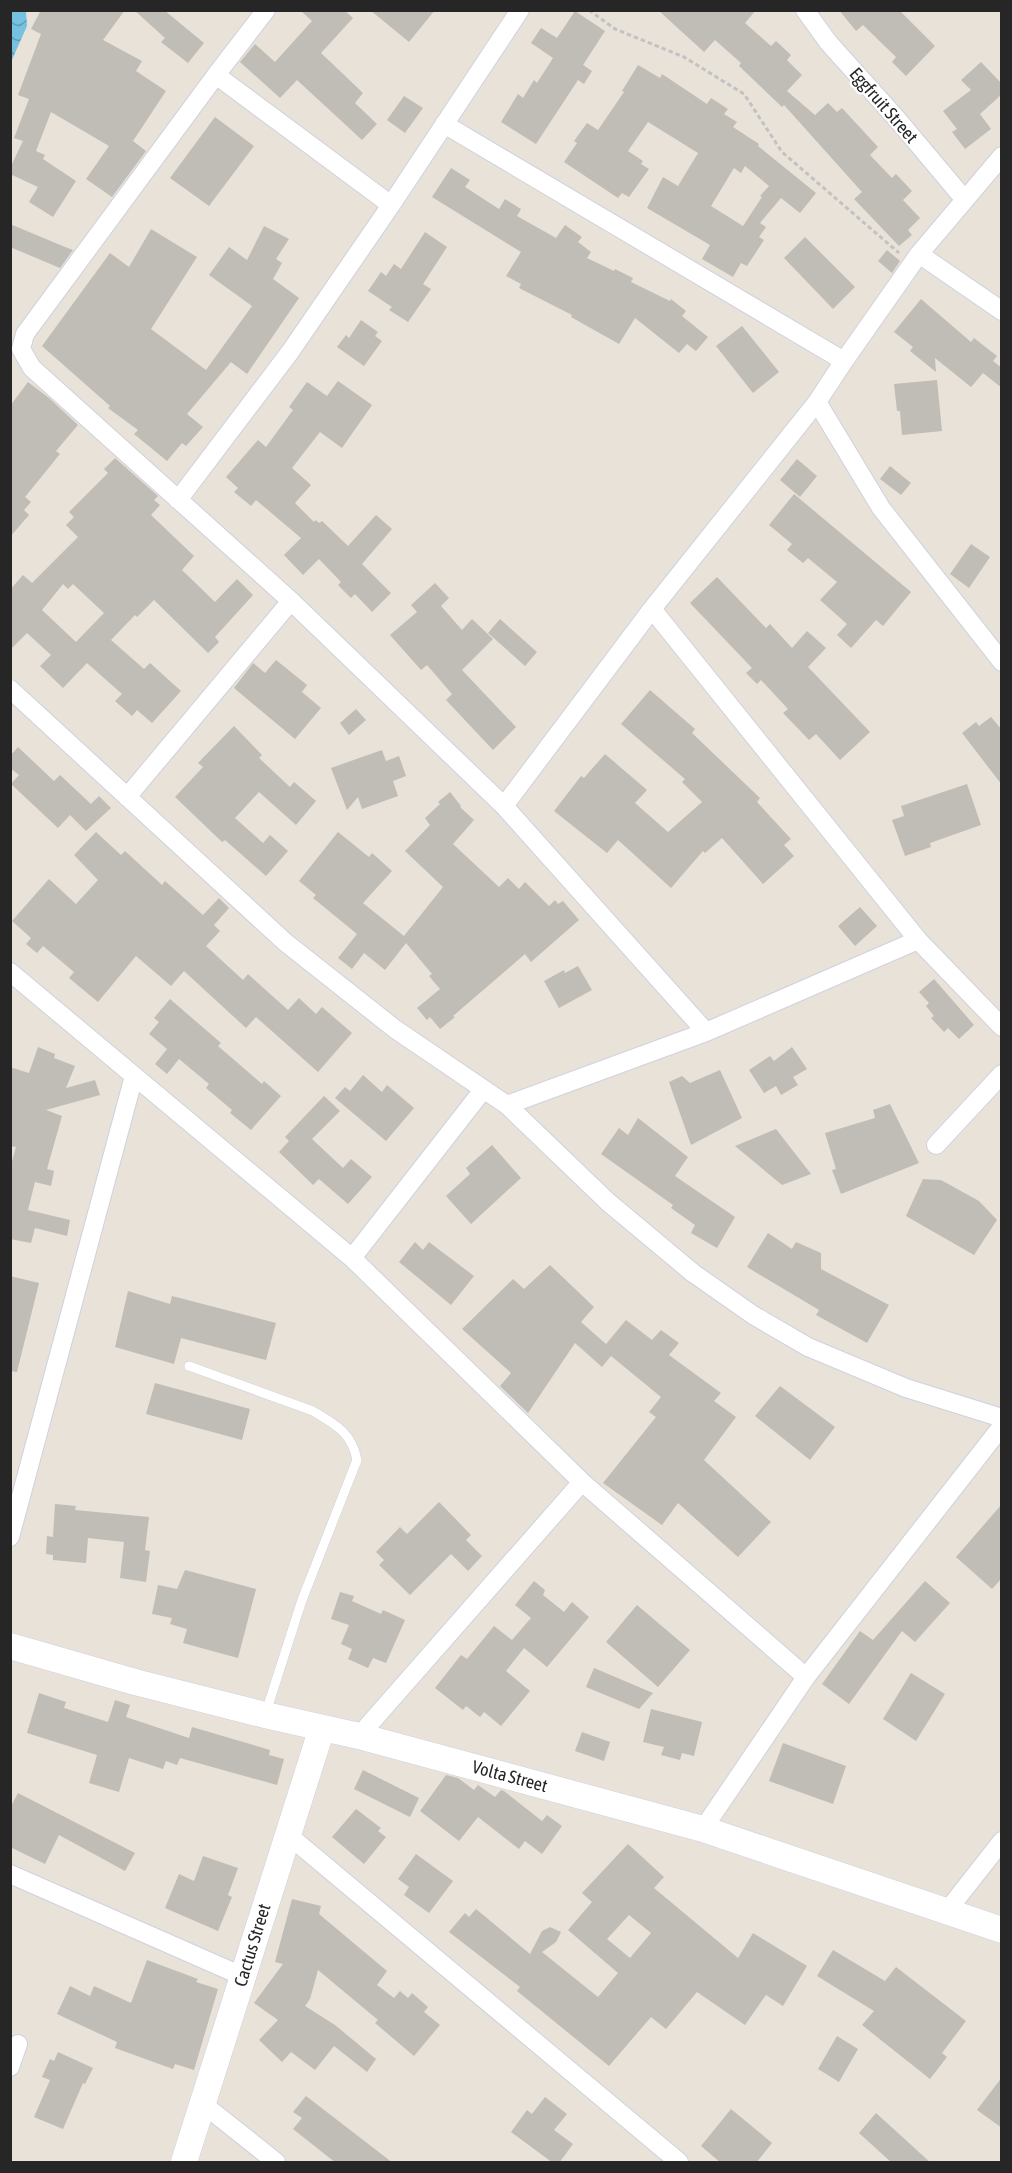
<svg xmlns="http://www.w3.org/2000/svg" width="1012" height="2173" viewBox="0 0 1012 2173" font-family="'Asap Condensed',sans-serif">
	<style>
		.water { fill: url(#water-waves) }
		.building { fill: #c0bcb6; fill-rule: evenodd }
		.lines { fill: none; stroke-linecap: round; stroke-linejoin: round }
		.lane-casing { stroke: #cfd1de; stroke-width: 10 }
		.street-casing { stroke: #cfd1de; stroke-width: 20 }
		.secondary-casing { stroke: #cfd1de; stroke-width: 27 }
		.path { stroke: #c2c2c2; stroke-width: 3; stroke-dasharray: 4.5 3; stroke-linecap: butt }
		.lane { stroke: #fff; stroke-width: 9 }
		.street { stroke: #fff; stroke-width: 18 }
		.secondary { stroke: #fff; stroke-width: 26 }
		.labels { text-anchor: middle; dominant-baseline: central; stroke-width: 4.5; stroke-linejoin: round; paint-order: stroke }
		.street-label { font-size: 18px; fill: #262626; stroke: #fff }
	</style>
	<defs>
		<pattern id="water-waves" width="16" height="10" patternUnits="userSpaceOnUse" patternTransform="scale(1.5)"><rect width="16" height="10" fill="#76c0e0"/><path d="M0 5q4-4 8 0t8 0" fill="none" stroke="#619cb5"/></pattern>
	</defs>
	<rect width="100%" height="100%" fill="#e8e2d9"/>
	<path class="water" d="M11,10L26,11L27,26L11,62Z"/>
	<path class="building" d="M41,10H125L103,40L142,61L136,71L166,91L133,141L146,151L112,197L86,179L109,146L51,112L36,151L45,155L43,159L76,181L53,217L29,202L38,187L10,174V168L23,141L14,138L29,99L18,95L41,34L31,29Z
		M134,10H164L204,43L188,63L161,42L165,38Z
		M300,10H344L353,18L321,53L363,93L355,103L377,124L362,140L297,80L280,98L240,62L255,44L275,62L312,21Z
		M370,10H435L409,42Z
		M658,10H756L745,23L771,46L776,41L791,55L787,60L802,75L787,91L815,115L828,103L837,112L842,108L878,147L870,155L892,178L896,174L912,191L903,200L920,218L908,230L912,235L899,246L854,199L862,192L784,105L782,107L739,66L741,63L715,40L704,52Z
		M839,10H899L935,46L906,76L892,62L896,57L863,25L856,31Z
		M575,11L605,31L583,65L592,71L584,84L578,80L536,144L501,122L518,94L523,98L534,80L537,83L553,58L531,43L541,28L557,38Z
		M981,62L1002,84V94L980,114L991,129L965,149L952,132L957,129L943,111L971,90L961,80Z
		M638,65L660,78L662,74L707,104L711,98L728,109L724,114L737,122L733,127L759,144L758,146L816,193L800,213L781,198L760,223L766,227L759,237L764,240L747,266L741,263L733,277L702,259L710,245L647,208L663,177L678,186L698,153L648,122L628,151L643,161L641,164L649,169L629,197L622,193L618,198L564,162L577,143L574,141L587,123L598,130L624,92L622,91ZM745,166L769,186L760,196L762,197L743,226L711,206L734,168L741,173Z
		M404,96L423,108L405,133L387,120Z
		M215,117L254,146L209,206L170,178Z
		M451,168L470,180L465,187L499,209L505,199L521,209L517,216L556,238L565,225L582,237L578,242L591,252L587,258L614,271L615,269L633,278L631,282L670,301L671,299L686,311L682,316L708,337L696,351L687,344L679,353L635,318L619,344L571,317L572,315L519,288L521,284L506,276L521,252L432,197Z
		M10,224L65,247L73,250L60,268L10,247Z
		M264,226L289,239L276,259L282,263L273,279L299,298L247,374L231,362L187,414L203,427L186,446L182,443L167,461L134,434L138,430L108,408L110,406L42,346L110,253L129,267L151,229L197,257L151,329L206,370L252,306L209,275L229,247L247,260Z
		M425,232L447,247L423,284L431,289L408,322L389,310L392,307L368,291L381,272L386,276L394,264L401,269Z
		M805,237L855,287L833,309L784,258Z
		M887,250L900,261L892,273L878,261Z
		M921,299L971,342L974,338L997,356L993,361L1002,368V388L983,373L971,387L935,358L936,372L910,351L913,347L894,332Z
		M361,320L378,332L375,336L382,341L364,366L337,347L346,335L349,338Z
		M742,326L779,372L753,393L716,346Z
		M937,380L942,431L902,435L900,411H897L894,384Z
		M338,381L372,405L342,448L320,432L292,468L311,485L295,503L314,522L316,520L319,523L322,521L348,546L376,515L392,529L362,564L391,593L372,612L355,594L351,598L338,585L341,582L319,559L303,575L284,555L301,538L256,500L251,506L234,492L238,488L226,477L258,440L266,447L293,410L289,407L307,382L327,396Z
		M28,382L49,398L78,425L56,451L60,454L25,497L31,502L24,510L29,515L10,537V406Z
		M115,458L158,496L154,500L160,505L151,515L194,556L182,570L215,602L237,579L253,595L215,637L219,642L208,653L154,600L137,617L135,615L111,640L144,669L150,663L181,691L152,723L137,710L132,716L115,701L122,694L87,663L63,688L40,666L51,655L27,633L10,650V590L23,575L32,583L78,537L66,525L74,517L69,512L108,473L104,469ZM63,584L68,589L73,584L104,613L76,642L42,610Z
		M797,459L817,476L800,497L780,480Z
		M890,466L911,483L901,495L880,479Z
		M794,494L911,592L883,626L876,620L851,648L837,635L847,624L820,600L837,582L808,558L803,563L787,550L792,544L769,525Z
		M971,544L990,557L969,588L950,574Z
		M717,577L766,628L770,624L792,648L807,631L826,648L808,667L870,732L840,760L816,734L809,740L783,713L788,709L761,680L757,684L746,673L752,668L690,603Z
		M435,583L449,598L441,606L462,630L472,619L493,639L462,670L516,727L493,750L446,700L452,694L427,665L421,670L390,635L417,612L411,605Z
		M500,619L537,652L525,666L488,633Z
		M276,660L307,685L302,692L321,708L295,739L234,688L253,663L265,673Z
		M650,690L695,729L692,733L760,798L757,802L791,839L784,845L794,856L763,884L722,838L705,853L703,851L671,888L618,840L607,853L554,811L581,776L584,778L605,754L647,790L635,803L668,832L702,802L682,782L685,779L621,724Z
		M356,709L366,720L349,735L340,723Z
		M991,717L1002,730V785L962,733L976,722L979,726Z
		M234,726L262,755L259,758L290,787L294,782L316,801L296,825L259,792L235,818L263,843L270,835L288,851L266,876L225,840L222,842L175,797L203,767L198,763Z
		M18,747L54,781L60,775L91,804L99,796L111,808L86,831L70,815L58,828L11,784L19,775L10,768V756Z
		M382,750L386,761L399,756L406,776L393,781L398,796L362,809L358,797L347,810L331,768Z
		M967,784L981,825L930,843L931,847L905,856L892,820L904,816L901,806Z
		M450,792L461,806L460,807L474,820L453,844L499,887L508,878L519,889L525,882L549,906L555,900L558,904L563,901L579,920L531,962L525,954L453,1016L455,1017L440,1029L430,1017L427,1020L417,1008L440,989L429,976L432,974L406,943L385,970L364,953L352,969L338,958L357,934L313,898L316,895L299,881L338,832L369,857L372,853L392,871L363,903L404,936L443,887L405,851L430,825L425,818L440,804L438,802Z
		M96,832L121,855L125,851L162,885L165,881L203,915L219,898L229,908L214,925L220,931L206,946L243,980L248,974L288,1010L299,998L316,1014L322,1007L352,1033L318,1072L256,1017L246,1028L184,971L171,986L136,956L98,1002L69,978L74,972L43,946L37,953L26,944L31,938L12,921L49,879L76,904L98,880L74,855Z
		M860,907L877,926L855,946L838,926Z
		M578,966L592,990L559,1008L544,981L564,970L565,973Z
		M934,979L974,1025L959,1039L948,1028L944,1032L931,1018L934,1016L926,1006L929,1003L919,992Z
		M170,999L221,1043L218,1046L262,1084L264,1081L281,1096L251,1130L230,1113L232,1110L206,1088L209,1084L179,1059L167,1074L155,1064L167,1049L149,1034L159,1022L154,1018Z
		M38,1047L55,1054L54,1058L75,1066L66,1088L95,1080L100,1095L46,1110L62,1116L47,1169L54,1171L51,1186L35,1182L28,1210L70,1220L67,1236L35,1228L31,1243L10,1239V1168L16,1147L10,1146V1067L29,1073Z
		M792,1047L807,1069L793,1077L798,1085L781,1095L776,1086L764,1093L749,1070L770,1056L774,1061Z
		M720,1070L742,1118L691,1145L669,1082L682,1076L690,1083Z
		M363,1075L382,1092L387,1085L414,1108L386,1141L335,1098L345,1087L350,1091Z
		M324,1096L340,1111L312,1139L343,1168L351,1159L372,1177L348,1204L319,1179L313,1185L279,1152L289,1141L285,1137Z
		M890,1104L919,1163L841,1194L832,1170L836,1169L825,1133L875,1118L873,1110Z
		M638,1118L688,1157L675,1176L735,1217L717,1248L691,1233L695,1225L671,1208L673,1205L601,1154L619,1128L628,1135Z
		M776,1129L811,1174L782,1185L735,1146Z
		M492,1145L521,1178L471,1224L446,1196L470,1174L466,1168Z
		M923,1179L941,1180L979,1201L997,1220L974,1255L906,1216Z
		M768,1233L792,1249L796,1242L821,1253V1269L889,1305L867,1343L816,1315L819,1310L747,1267Z
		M415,1242L423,1250L429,1242L474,1276L451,1305L399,1262Z
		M550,1265L594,1307L581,1322L606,1344L626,1320L652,1340L661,1330L679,1343L669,1355L721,1393L714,1401L736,1417L704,1460L771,1522L738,1557L678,1503L662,1525L603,1483L656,1417L649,1412L661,1397L611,1356L602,1367L575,1343L528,1413L500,1386L511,1373L462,1329L513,1279L524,1289Z
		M10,1276L39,1283L17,1372L10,1371Z
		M128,1291L170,1304L172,1296L276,1323L266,1360L181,1338L174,1364L115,1347Z
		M155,1383L250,1409L242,1440L146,1414Z
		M780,1386L835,1427L810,1460L755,1416Z
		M439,1502L471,1535L466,1540L482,1556L468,1571L451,1554L410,1595L379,1565L384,1560L376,1552L400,1527L407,1534Z
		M55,1504L76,1506L75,1510L149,1517L145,1550L150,1551L146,1582L120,1578L124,1542L88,1538L86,1563L53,1560V1555L46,1554L47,1536L53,1537Z
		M1002,1504V1578L992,1589L956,1557Z
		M185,1570L256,1589L238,1658L183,1643L187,1629L170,1624L172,1618L152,1614L158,1585L177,1589Z
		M534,1581L545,1590L543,1595L564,1612L572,1602L589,1617L547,1667L524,1648L506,1671L530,1691L501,1726L484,1712L480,1717L466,1706L463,1710L435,1688L461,1655L467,1659L494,1626L512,1640L531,1618L515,1605Z
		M925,1581L950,1603L915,1642L902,1631L849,1704L822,1684L860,1631L873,1640Z
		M340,1592L354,1596L352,1601L381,1614L383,1610L405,1620L386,1663L373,1658L368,1668L348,1659L352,1649L341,1644L349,1625L331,1619Z
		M637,1605L690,1650L658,1687L606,1642Z
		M594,1668L653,1693L639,1709L586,1687Z
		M911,1673L945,1694L916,1741L883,1719Z
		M39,1693L66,1702L64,1708L108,1722L115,1700L130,1705L126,1717L189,1738L192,1727L270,1750L269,1755L284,1759L277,1785L180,1758L177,1765L166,1761L163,1769L129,1758L119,1792L89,1783L97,1755L27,1733Z
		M651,1709L702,1722L694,1756L682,1753L680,1760L661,1755L664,1747L643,1742Z
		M582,1732L610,1742L604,1761L575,1751Z
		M783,1743L846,1766L833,1804L769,1781Z
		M363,1770L419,1798L410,1817L354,1789Z
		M446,1775L458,1778L474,1790L478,1785L495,1797L501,1790L504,1791L542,1821L547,1815L562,1826L542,1854L525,1841L519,1849L478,1817L459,1841L420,1811Z
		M18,1793L135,1853L125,1871L59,1835L45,1864L10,1847V1808Z
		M356,1809L381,1828L378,1831L386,1837L364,1864L332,1837Z
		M628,1844L664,1877L654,1888L738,1958L753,1933L807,1966L783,2006L766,1995L745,2025L697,1992L666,2029L651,2017L609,2066L517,1991L520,1987L449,1932L465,1913L469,1917L476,1909L530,1954L542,1931L550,1927L561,1932L556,1942L542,1952L598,1997L618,1973L568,1930L592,1902L582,1893ZM629,1915L651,1933L630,1958L607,1939Z
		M416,1854L453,1881L429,1913L404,1895L409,1887L398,1879Z
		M203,1856L238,1868L228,1895L232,1897L218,1931L165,1908L179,1874L194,1881Z
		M292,1899L321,1906L319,1914L387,1971L377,1985L394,1998L400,1991L408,1998L412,1993L428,2007L424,2012L440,2025L414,2056L375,2023L378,2020L318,1970L310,1999L305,2006L335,2025L376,2059L367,2072L334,2046L315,2070L291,2052L282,2062L259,2040L278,2020L254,2003L283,1964L275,1962Z
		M833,1950L885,1981L896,1967L966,2021L942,2053L947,2057L930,2079L862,2025L874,2011L817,1976Z
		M147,1960L198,1979L196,1982L218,1989L194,2070L175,2064L173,2069L115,2048L117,2042L57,2014L70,1986L90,1996L94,1986L131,2003Z
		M837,2036L858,2049L839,2082L818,2069Z
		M58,2052L93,2068L85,2084L83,2083L63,2129L34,2117L50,2080L42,2077L50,2059L54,2061Z
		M1002,2077V2128L977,2110Z
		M306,2096L393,2163H336L293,2129L302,2118L293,2112Z
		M545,2097L567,2114L554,2130L573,2144L559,2163H553L511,2132L527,2110L532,2114Z
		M731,2109L772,2143L756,2163H721L701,2146Z
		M876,2113L931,2163H892L859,2133Z"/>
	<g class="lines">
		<defs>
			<path id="lane" d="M189,1366L313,1411C335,1424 352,1433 357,1460L302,1600L266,1712"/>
			<path id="street" d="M266,10L216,75L391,205L520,10
				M805,10L828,42L897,119L965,200
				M216,75L25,334L21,349L32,368L291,601L504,806L706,1032
				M444,124L844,361L919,254L1002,156
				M919,254L1002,311
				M844,361L817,402L881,508L1002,662
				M817,402L652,609L918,940L1002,1027
				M178,500L290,352L391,205
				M10,689L285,942L395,1029L507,1105L608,1202L693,1273L753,1315L808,1347L906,1388L1002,1418
				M127,797L291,601
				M504,806L652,609
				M10,972L352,1258L582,1482L806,1677
				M507,1105L706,1032L918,940
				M936,1145L1002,1074
				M352,1258L483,1090
				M10,1537L134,1076
				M359,1736L582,1482
				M703,1829L806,1677L1002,1426
				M287,1834L679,2162
				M10,1874L242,1976
				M947,1911L1002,1841
				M10,2067L18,2044
				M203,2104L276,2162"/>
			<path id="secondary" d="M10,1646L135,1682L265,1715L359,1736L703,1829L1002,1930
				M184,2162L322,1728"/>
		</defs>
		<use href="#lane" class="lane-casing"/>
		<use href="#street" class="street-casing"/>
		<use href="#secondary" class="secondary-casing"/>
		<path class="path" d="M589,10L615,29L684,57L744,94L782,152L899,253"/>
		<use href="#lane" class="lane"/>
		<use href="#street" class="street"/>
		<use href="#secondary" class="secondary"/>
	</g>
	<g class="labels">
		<g class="street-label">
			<text transform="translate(884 105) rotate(49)">Eggfruit Street</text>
			<text transform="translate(510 1776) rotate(15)">Volta Street</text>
			<text transform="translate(252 1945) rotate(-73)">Cactus Street</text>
		</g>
	</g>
	<rect width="1012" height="2173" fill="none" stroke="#262626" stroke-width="24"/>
</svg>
